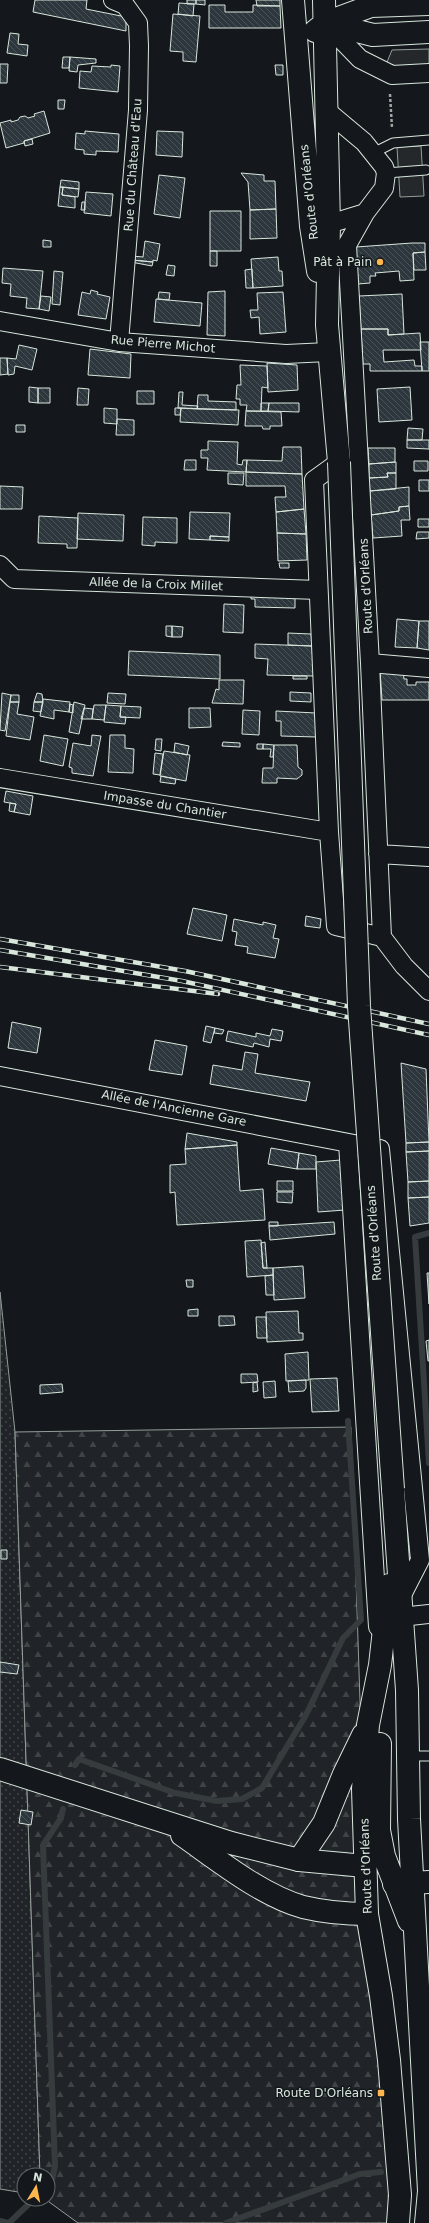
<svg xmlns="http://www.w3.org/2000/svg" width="429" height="2223" viewBox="0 0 429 2223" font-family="'DejaVu Sans',sans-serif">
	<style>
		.grass { fill: url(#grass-dots); stroke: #939e99 }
		.forest { fill: url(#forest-firs); stroke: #939e99 }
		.parking { fill: #24282b; stroke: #939e99 }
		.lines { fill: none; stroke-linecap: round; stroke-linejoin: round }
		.stream { stroke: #363b3e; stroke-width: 6 }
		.building { fill: url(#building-back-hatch); stroke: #d8e6dc }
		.service-casing { stroke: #d8e6dc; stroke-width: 11 }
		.minor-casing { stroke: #d8e6dc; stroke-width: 20 }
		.secondary-casing { stroke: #d8e6dc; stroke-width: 24 }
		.primary-casing { stroke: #d8e6dc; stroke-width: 24 }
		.path { stroke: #9da8a2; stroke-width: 2.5; stroke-dasharray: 3 2; stroke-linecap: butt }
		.service { stroke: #14181c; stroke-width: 9 }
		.minor { stroke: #14181c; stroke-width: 18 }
		.secondary { stroke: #14181c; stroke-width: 22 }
		.primary { stroke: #14181c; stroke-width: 22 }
		.rail-casing { stroke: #d8e6dc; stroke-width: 4.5 }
		.rail { stroke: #14181c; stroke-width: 3; stroke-dasharray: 9; stroke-linecap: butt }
		.primary-bridge-casing { stroke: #d8e6dc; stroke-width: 24; stroke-linecap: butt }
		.primary-bridge { stroke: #14181c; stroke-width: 22 }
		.poi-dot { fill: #ffb74d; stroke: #14181c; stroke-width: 1.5 }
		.labels { text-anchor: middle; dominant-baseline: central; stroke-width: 3; stroke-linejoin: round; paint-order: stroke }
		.street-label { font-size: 12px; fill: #d8e6dc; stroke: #14181c }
		.poi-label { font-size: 12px; fill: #d8e6dc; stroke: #14181c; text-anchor: end }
	</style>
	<defs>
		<pattern id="grass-dots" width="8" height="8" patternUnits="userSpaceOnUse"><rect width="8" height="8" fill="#202428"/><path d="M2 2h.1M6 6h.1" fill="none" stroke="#404447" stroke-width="1.8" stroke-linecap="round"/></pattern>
		<pattern id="forest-firs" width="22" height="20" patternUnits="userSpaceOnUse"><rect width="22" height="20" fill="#202428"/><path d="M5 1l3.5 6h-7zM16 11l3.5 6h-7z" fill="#404447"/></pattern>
		<pattern id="building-back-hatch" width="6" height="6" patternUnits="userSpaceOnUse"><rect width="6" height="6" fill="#2c363c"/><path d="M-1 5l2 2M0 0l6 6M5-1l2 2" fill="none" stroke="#4a5358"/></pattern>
	</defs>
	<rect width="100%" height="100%" fill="#14181c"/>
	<path class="grass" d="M0,1292L15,1432L40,2175H24V2193L0,2189Z"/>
	<path class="forest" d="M351,1427L367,1914L402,2223H78L45,2199H48V2175H40L15,1432Z"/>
	<path class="parking" d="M429,49V81L380,79L392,50Z
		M421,146L424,196L400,197L397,147Z"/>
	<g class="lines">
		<path class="stream" d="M429,1233L415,1237L429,1463
			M75,1765L79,1759L175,1793L217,1801L242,1799L262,1788L306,1715L343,1638L361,1620L348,1421
			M48,2184L52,2180L55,2166L43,1845L61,1818L63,1809
			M0,2221L8,2223
			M9,2223L34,2199
			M226,2223L360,2174L381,2172"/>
	</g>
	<path class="building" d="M35,0H87L86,9L126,17V31L33,12Z
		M187,0H196V4H187Z
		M196,0H205V5L196,4Z
		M256,0H280V6H257Z
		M179,3L194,4L193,16L178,14Z
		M209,5H225V12H253V5L280,6L281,28H209Z
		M173,14L200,16L196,62L183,61V52L170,51Z
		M10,33L19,34L18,44L28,45L27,56L7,53Z
		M63,57H70L69,68H62Z
		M70,57L96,59V63L78,65L77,72L69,71Z
		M0,64H8L7,83H0Z
		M111,65L120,66L118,92L79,88L80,71L91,72L92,66L111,67Z
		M275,65H283V75H276Z
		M58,100H65L64,109H58Z
		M44,111L50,133L24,141V143L6,148L0,123L11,120V122L18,120L20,117L25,116L28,118L35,116L34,114Z
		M85,131L119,134L118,152L96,151V155L84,154V150L75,149L76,133L85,134Z
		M157,131L183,132L182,157L156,155Z
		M32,139L33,144L25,146L24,141Z
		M241,173L264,175V181H275L276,209L250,210L248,182Z
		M159,175L185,178L180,218L154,214Z
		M61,180L79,182V189L60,187Z
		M60,187H63L62,195L75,197V208L58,206Z
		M63,187L79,189L78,197L62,195Z
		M86,192L113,194L111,216L84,213Z
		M82,202H85V210H81Z
		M276,209L277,238L250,239V210Z
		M210,211H241V251H210Z
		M43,240L51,241V247H43Z
		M145,241L160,244L157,261L153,260V262L132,260V256L143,257Z
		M412,243H425V252L413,253L414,280L400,281L399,271L375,273L376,276H370V283L358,284L356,247Z
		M210,251H217V266H210Z
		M425,252L426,270H414L413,253Z
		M278,257L279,271H282L283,286L253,288L251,259Z
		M132,260L153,262L152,266L131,262Z
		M168,265L175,266L174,276L166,275Z
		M3,268L43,271L39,309L26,308L27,298L10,296L11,284L2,283Z
		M252,269L253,288H246L245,270Z
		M54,271L63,272L60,305L52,304Z
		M91,290L98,292L97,294L110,297L106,319L78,315L82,292L90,294Z
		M225,291V336L207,335L208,292Z
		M159,292L170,293L169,300L158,299Z
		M283,292L286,332L260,334L259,317L251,318L250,310H258L257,293Z
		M402,294L404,334L388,335V329H361L359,296Z
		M41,296L51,297L49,311L39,309Z
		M156,299L202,303L200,326L154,322Z
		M361,329H388V335L420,333L421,350H383L384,362L414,360L415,366H422V371H370V364H363Z
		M420,342H429V371H422Z
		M19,345L37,349L32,370L15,366L14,374L8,375L7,358L16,359Z
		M90,349L131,354L130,378L88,375Z
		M0,358H7L8,374L0,375Z
		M267,363L297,365L298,390L268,392Z
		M240,365L267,366L268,388L262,387L261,411H246L247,405H240V399H236L237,385H241Z
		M29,387L38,388V403L29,402Z
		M410,387L412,420L379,422L377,389Z
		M38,388H50V403H38Z
		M78,388L89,389L88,405H77Z
		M137,391H154V404H137Z
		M179,392H183L182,405L198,406L197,409L178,408Z
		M198,395H208V401L236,402V410L197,409Z
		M261,403H269L268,411H261Z
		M269,403H299V412L268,411Z
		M104,408L117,409V424L104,423Z
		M175,408H181L180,415H175Z
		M181,408L239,410L238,425L180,422Z
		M246,411L281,412L282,426H270V429H263L262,426H245Z
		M117,419L134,420V435H116Z
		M16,425H25V432H16Z
		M408,428L423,429L422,440H407Z
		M407,440H429V449L407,448Z
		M208,441L238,442L237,464L242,465L243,460H247L246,472L207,470L208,458H201V450H208Z
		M283,447H301L302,474L246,472L247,460L282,461Z
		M368,448H395V462L369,464Z
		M185,460H196V470H184Z
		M414,461H428V471H414Z
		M396,462V473H387L388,477L369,478V464Z
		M246,472L302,474L304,509L276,512L275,497H286L285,486H246Z
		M228,473H244L243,485L228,484Z
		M387,473H396V489L370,491L369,478L388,477Z
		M419,480H429V491H419Z
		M0,486L23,487L22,509H0Z
		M409,487V506L399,507V511L371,515L370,491Z
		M409,506L410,520H401L402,536L373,538L371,515L399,511V507Z
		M304,509L306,534L277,533L276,512Z
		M190,512L230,513L229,537L210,536V540L189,539Z
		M78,513L124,515L123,541L77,539Z
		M39,516L78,518L77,548H67V544L38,543Z
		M143,517L177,518V543L155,542V546L142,545Z
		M418,519H429V527H418Z
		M417,532H429V538L416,539Z
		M277,533L306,534L307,560L278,561Z
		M210,536L229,537V541L210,540Z
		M279,563H289V568H280Z
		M251,594L295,596V608L255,607V599H251Z
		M224,604L244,605L243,633L223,632Z
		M397,619L419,621L417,648L395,647Z
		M419,621H429V650L417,648Z
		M166,626H172V637L166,636Z
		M172,626L183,627L182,637H172Z
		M288,633L311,634L312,646L288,645Z
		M255,644L312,646L314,676L267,675L268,659L255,658Z
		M129,651L220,655V679L128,675Z
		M380,670L403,671L404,679H407V685H416V682H429V700H382Z
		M293,676H307V679H293Z
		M219,680H244L243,704L212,703L216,689L219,690Z
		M290,692L311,693V702L290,701Z
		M2,693L11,695L5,731L0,730Z
		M37,693L42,694L43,702H34Z
		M108,693L126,694L125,704L107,703Z
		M11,695H19V702H10Z
		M43,699L70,702L69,712L54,710V719L40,716Z
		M10,702H19L17,714L34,717L30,740L6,736Z
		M34,702H43L41,712L33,711Z
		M74,702L85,705L79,734L69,732Z
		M70,704L73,705V713L69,712Z
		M94,705H106L104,720L92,719Z
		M106,705L121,706L120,717H126L125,724L104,722Z
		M121,706L141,707L140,718L120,717Z
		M84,708L93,709L92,719H81Z
		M189,708H210L211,727L189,728Z
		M243,710L260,711L259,735L242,734Z
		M276,711L316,713L317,737L281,736V721H276Z
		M44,735L68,739L63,766L40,761Z
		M92,735L101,736L93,776L72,773V768L69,767L73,743L91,746Z
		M110,735H125V748L134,749L133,773L108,772Z
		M156,739H162L161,751L155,750Z
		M223,742L240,743V747L222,746Z
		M175,743L189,746L187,755L174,752Z
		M257,744H263V749H257Z
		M263,744L274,745L273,757H270L271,749H263Z
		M274,745H297L298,767L302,770V775L297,779L277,778V783H262L263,768H273Z
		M164,751L190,755L186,781L160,776Z
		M155,753L163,754L160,775L153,774Z
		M161,776L176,779L175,784L160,782Z
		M6,791L33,796L30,815L14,812L16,804L4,802Z
		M10,803L16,804L14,812L9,811Z
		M193,908L227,915L222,941L187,934Z
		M306,916L321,919L320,928L305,926Z
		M234,919L263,925V922L276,925L273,938L279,939L275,958L247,953L248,947L235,945L237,932L232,931Z
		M12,1022L41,1028L37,1053L8,1048Z
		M206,1026L215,1028L211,1043L203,1041Z
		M215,1028L224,1030L222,1034L214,1033Z
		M272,1029L283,1031L281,1041L270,1039L269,1047L254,1043L253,1047L226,1041L228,1031L256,1037V1033L270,1036Z
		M155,1040L187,1046L182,1075L149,1070Z
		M245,1052L258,1054L255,1073L310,1082L306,1101L210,1084L213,1065L242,1070Z
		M401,1063L426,1069L429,1142L406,1143Z
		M187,1133L237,1142V1145L185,1149Z
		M429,1142V1151L406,1152V1143Z
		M237,1145L240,1191L263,1189L265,1220L177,1225L175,1192L170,1193V1165L186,1164L185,1149Z
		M271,1148L299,1153L297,1169L268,1164Z
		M429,1151V1181L408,1182L406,1152Z
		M299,1153L316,1156V1169H297Z
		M341,1160L345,1210L318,1212L316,1162Z
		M277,1181H293V1191H277Z
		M429,1181V1197L408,1198V1182Z
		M277,1192H293L292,1203L277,1202Z
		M429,1197V1223L410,1226L408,1198Z
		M269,1222H278V1226H269Z
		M334,1222L335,1234L270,1240L269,1226Z
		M261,1240L263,1268H273V1275L247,1277L245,1241Z
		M265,1242L267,1268H263L261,1243Z
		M303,1266L305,1298L274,1300L273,1268Z
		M427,1273H429V1304Z
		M273,1275L274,1295H266L265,1276Z
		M186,1280H193V1287H187Z
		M198,1309V1316H188V1310Z
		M298,1311L299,1333H303V1340L267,1342L266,1312Z
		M219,1316H234L235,1325L219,1326Z
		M256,1317H266L267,1338H257Z
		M429,1340V1361H428L426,1341Z
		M308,1352L309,1380L286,1381L285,1354Z
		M241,1374H257L258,1382L241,1383Z
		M337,1378L339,1411L312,1412L310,1379Z
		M306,1380V1388L304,1391L289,1392L288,1381Z
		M275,1381L276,1397L264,1398L263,1382Z
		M257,1382L258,1391L253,1392V1383Z
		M62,1384L63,1392L40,1394V1385Z
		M1,1550H7V1559H1Z
		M0,1662L19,1665L17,1674L0,1672Z
		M21,1810L33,1812L31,1825L19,1823Z"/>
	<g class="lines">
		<defs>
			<path id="service" d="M373,153L393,143L429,140
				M386,173L426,170
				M408,1756H429"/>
			<path id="minor" d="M113,0L125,5L138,23L139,46L138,110L119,342
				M325,23L360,59L392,75L429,73
				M327,111L364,142L384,167L386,173L384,188L365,213L329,224
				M365,213L347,245L370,663L382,937
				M0,321L119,342L286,354L328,352
				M339,462L314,480L329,832L336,926L382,937
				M0,565L14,579L318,590
				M370,663L429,668
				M0,778L329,832
				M378,854L429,857
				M382,937L404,966L429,991
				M0,1076L380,1149L420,1560L400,1599
				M348,1143L378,1627
				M401,1617L429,1614"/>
			<path id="secondary" d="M0,1769L231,1843L299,1860L365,1866
				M182,1835C218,1860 261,1895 303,1907C324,1912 346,1914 367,1914
				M394,1884L429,1882"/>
			<path id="primary" d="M293,0L311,226L318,271
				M324,0L329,224L327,325L339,462
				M325,23L373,35L429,32
				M315,31L325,23L371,6L429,4
				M393,1489L407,1690L409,1819L429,2191L426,2223
				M389,1585L380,1665L368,1725L363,1789L367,1914L381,1996L389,2060L400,2195L398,2223
				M380,1744L379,1830L384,1856L409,1921
				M299,1860L324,1823L344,1774L363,1735"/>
		</defs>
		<use href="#service" class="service-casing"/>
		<use href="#minor" class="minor-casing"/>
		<use href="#secondary" class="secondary-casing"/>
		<use href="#primary" class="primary-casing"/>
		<path class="path" d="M390,94L392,128"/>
		<use href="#service" class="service"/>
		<use href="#minor" class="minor"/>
		<use href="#secondary" class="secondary"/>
		<use href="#primary" class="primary"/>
		<defs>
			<path id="rail" d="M0,939L185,971L429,1024
				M0,950L182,981L429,1035
				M0,967L218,994"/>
		</defs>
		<use href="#rail" class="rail-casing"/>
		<use href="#rail" class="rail"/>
		<defs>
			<path id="primary-bridge" d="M339,462L359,1006L393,1489"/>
		</defs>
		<use href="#primary-bridge" class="primary-bridge-casing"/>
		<use href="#primary-bridge" class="primary-bridge"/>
	</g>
	<g class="poi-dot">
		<circle cx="380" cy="262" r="4"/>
		<rect x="377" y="2089" width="8" height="8" rx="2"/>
	</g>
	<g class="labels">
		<g class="street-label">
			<text transform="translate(133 165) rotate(-86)">Rue du Château d'Eau</text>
			<text transform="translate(309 192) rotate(-96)">Route d'Orléans</text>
			<text transform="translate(163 344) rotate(5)">Rue Pierre Michot</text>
			<text transform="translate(156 584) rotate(2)">Allée de la Croix Millet</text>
			<text transform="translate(366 586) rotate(-93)">Route d'Orléans</text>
			<text transform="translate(165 805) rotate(9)">Impasse du Chantier</text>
			<text transform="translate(174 1108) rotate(11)">Allée de l'Ancienne Gare</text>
			<text transform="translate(374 1233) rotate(-94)">Route d'Orléans</text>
			<text transform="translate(366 1866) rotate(-92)">Route d'Orléans</text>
		</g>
		<g class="poi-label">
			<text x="372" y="262">Pât à Pain</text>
			<text x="373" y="2093">Route D'Orléans</text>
		</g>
	</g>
	<g transform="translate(36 2187) rotate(10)"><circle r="19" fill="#14181c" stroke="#626a69"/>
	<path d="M0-3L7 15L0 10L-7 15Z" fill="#ffb74d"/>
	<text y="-6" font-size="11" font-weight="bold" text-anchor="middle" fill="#d8e6dc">N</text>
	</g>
</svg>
